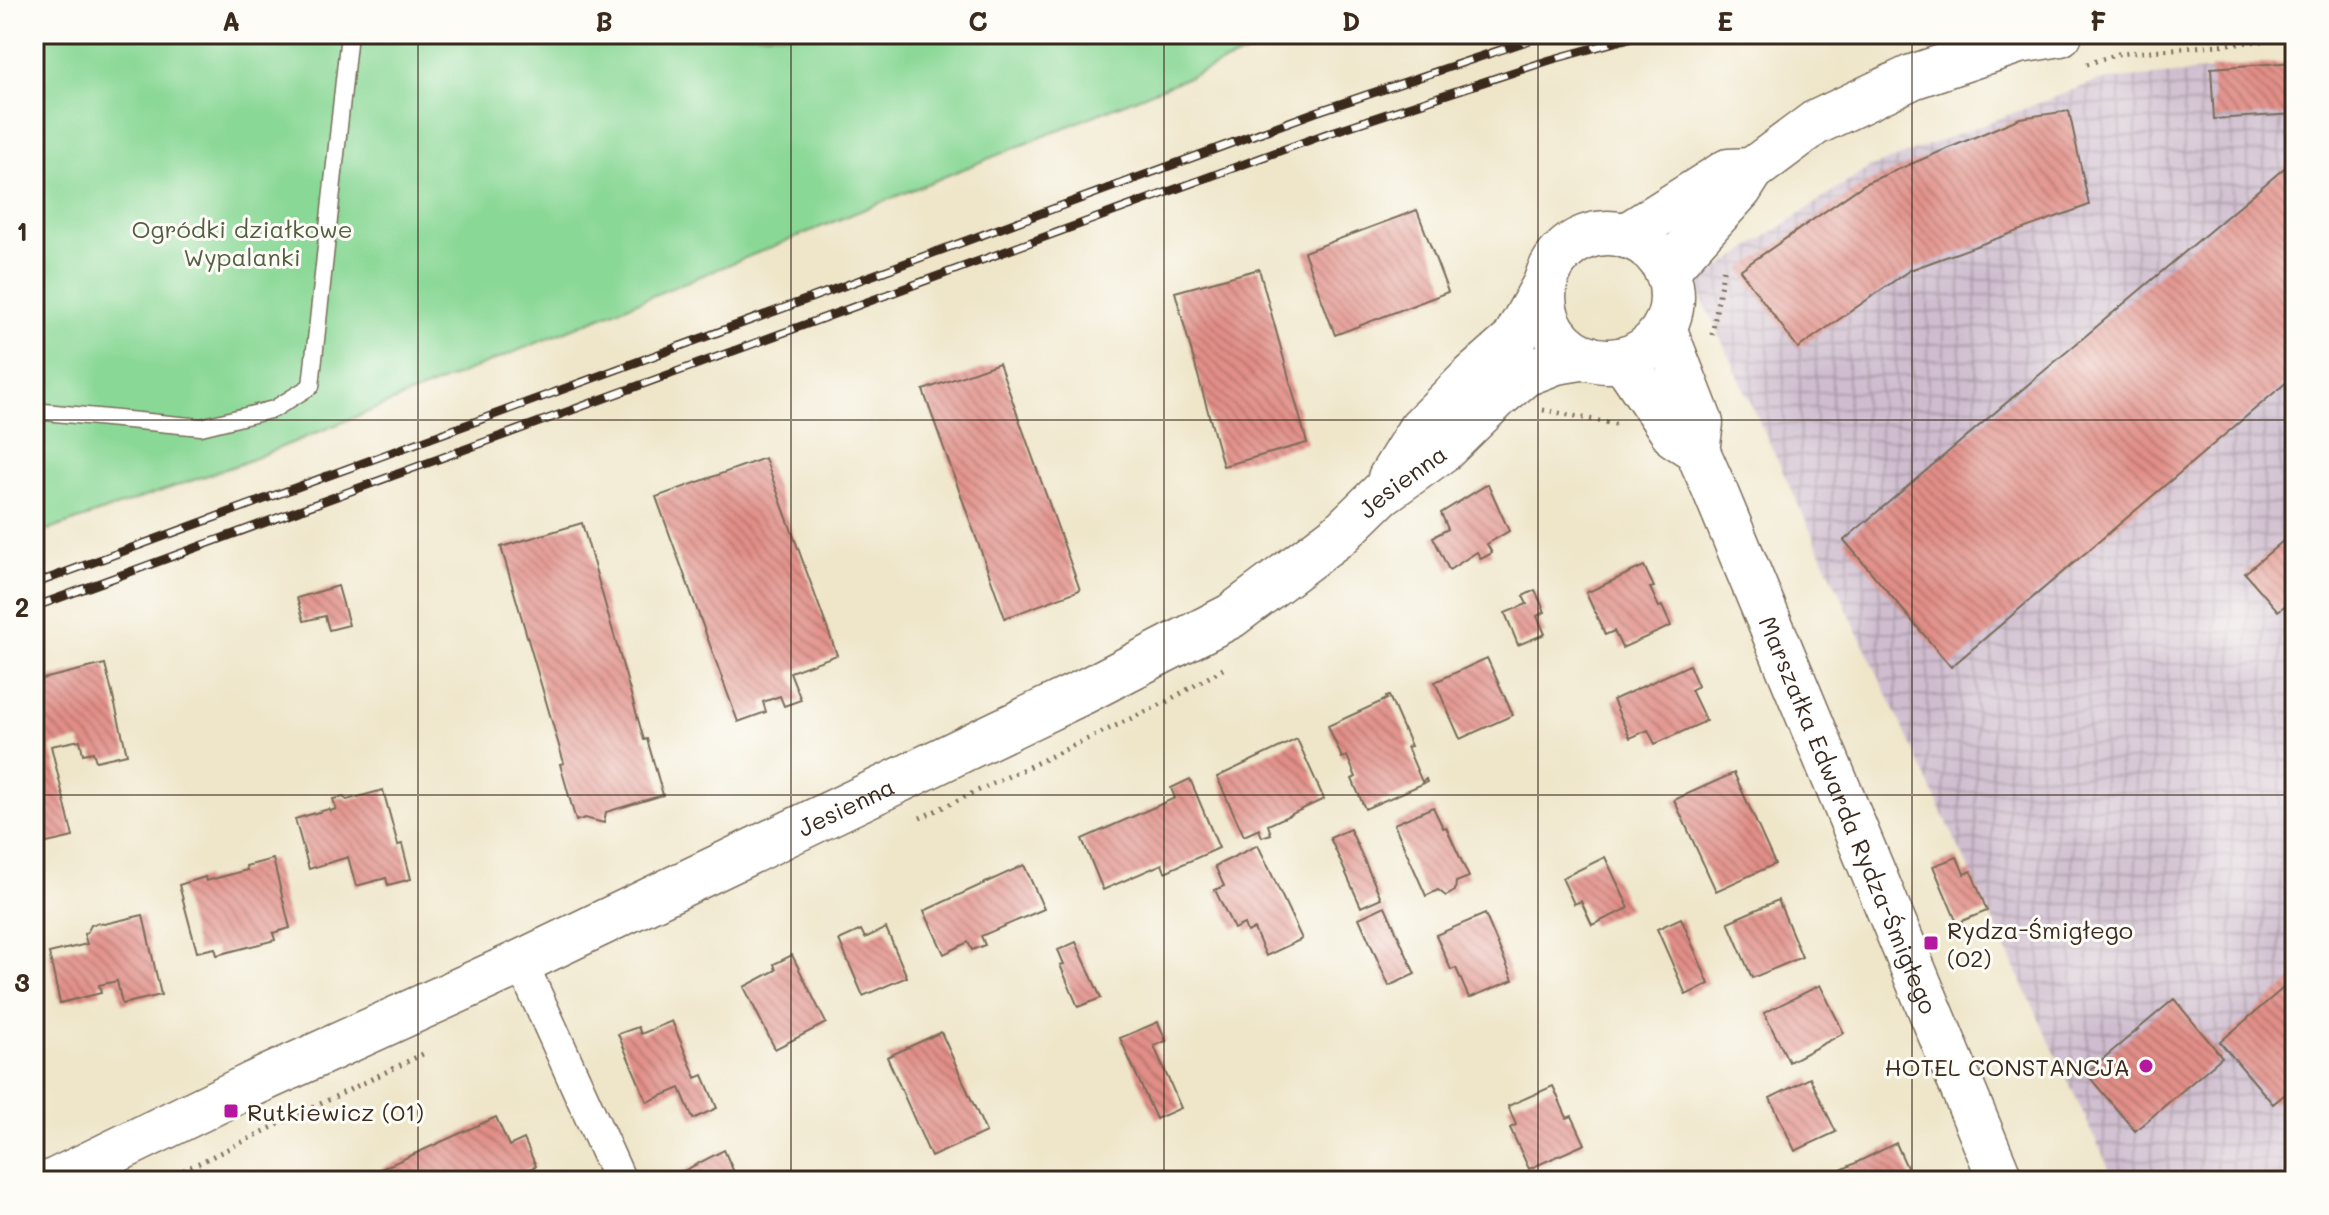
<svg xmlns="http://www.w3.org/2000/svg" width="2329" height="1215" viewBox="0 0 2329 1215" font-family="Mali,sans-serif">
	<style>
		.industrial { fill: url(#industrial-grid) }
		.garden { fill: #8ad896; stroke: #62815a; stroke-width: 2 }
		.building { fill: url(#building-back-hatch) }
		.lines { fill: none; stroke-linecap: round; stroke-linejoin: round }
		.lane-casing { stroke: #7a6c5a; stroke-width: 19 }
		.street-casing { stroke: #7a6c5a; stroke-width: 35 }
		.secondary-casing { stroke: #7a6c5a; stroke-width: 47 }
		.path { stroke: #7a6c5a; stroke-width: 5; stroke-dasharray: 2 6; stroke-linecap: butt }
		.lane { stroke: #fff; stroke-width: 16 }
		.street { stroke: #fff; stroke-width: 32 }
		.secondary { stroke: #fff; stroke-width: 44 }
		.rail-casing { stroke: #3b2a1e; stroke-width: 9 }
		.rail { stroke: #fdfcf7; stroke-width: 6; stroke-dasharray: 18; stroke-linecap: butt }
		.grid { fill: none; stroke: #3b2a1e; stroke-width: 2; stroke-opacity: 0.55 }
		.poi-dot { fill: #b5179e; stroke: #fdfcf7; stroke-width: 3 }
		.labels { text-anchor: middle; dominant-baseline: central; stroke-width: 6; stroke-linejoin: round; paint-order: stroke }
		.park-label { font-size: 24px; fill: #535e42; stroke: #fdfcf7 }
		.street-label { font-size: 24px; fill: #3b2a1e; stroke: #fdfcf7 }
		.poi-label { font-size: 24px; fill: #3b2a1e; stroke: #fdfcf7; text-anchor: start }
		.neatline { fill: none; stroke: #3b2a1e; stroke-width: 3 }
		.grid-label { font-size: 26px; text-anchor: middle; font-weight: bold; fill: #3b2a1e }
	</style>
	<defs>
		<pattern id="industrial-grid" width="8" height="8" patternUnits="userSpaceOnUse" patternTransform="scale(2)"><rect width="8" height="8" fill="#cfbdcf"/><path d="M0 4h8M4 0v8" fill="none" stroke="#a99aa7"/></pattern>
		<pattern id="building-back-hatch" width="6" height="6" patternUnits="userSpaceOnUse" patternTransform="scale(2)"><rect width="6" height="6" fill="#e18e87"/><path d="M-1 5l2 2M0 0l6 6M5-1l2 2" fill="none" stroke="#b8746e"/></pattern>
	</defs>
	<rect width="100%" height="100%" fill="#fdfcf7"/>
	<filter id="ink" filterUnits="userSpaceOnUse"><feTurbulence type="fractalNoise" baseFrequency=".0125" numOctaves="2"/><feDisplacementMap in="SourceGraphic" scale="16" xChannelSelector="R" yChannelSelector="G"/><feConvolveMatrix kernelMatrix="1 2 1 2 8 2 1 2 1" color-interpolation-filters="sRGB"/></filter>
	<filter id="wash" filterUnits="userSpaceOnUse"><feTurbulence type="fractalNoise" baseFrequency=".006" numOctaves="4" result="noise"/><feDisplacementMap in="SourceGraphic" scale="32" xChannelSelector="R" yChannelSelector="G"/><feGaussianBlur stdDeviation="1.8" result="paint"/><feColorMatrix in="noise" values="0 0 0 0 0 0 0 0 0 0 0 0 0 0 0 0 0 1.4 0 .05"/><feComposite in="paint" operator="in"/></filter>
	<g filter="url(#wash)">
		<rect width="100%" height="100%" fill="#efe6ca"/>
		<path class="industrial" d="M2295,63V1181H2115L1695,284L1869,168L2097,81Z"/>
		<path class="garden" d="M34,34H1294L240,464L34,535Z"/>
		<g id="blocks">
			<path class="building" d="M2295,62V114L2214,119L2211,68Z
				M2069,111L2089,205L1910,270L1798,348L1740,270L1866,183L2020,118Z
				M2295,159V375L1951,667L1844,540Z
				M1417,210L1448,292L1335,335L1304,252Z
				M1259,269L1307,443L1223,466L1175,292Z
				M999,363L1080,590L1005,618L923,390Z
				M765,458L837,655L790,672L801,700L784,706L780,696L763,702L766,712L738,722L656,497Z
				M1488,484L1509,531L1487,544L1492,553L1481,559L1477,552L1449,570L1433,537L1448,529L1441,513Z
				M582,523L644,740L647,739L663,795L606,812L604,823L585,818L576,821L560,764L564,763L501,547Z
				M2295,531V598L2278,611L2245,573Z
				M1644,566L1654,587L1650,588L1659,607L1662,606L1671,626L1622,648L1614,631L1605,635L1586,593Z
				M338,586L349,625L329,630L325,616L304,621L297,598Z
				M1535,590L1545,612L1537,616L1545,634L1518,645L1505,613L1527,604L1523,596Z
				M1487,658L1513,715L1460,739L1435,682Z
				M105,664L127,754L96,761L93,752L83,754L80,740L51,746L73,837L34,846V681Z
				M1689,665L1698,686L1691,690L1706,721L1655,744L1648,730L1630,738L1613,700Z
				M1389,696L1411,746L1407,747L1422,782L1426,779L1427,782L1365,809L1352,779L1356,777L1347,756L1342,758L1328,726L1387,699L1386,697Z
				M1297,739L1324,799L1268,825L1271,834L1262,837L1259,829L1244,836L1217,777Z
				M1734,773L1775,864L1716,891L1674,800Z
				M1190,779L1219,848L1165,872L1162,864L1103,890L1082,839L1175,798L1171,788Z
				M383,790L398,845L402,844L411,879L388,885L386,878L356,886L348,857L309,869L295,819L329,809L330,811L336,809L333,799L343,797L347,800Z
				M1433,807L1443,828L1446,827L1469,877L1456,882L1455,891L1446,896L1438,890L1426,896L1394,824Z
				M1350,829L1381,898L1361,907L1330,838Z
				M1258,845L1302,939L1266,956L1254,929L1247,932L1244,924L1234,929L1215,890L1224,886L1215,866Z
				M1605,857L1629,908L1592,925L1581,901L1574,904L1562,878Z
				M1957,857L1964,874L1971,871L1987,911L1957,923L1933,866Z
				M273,859L290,928L273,933L275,940L217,955L215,948L197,952L179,885L205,877L206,881L247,870L246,866Z
				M1024,865L1044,909L981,936L985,945L972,950L968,942L944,954L924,911Z
				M1778,900L1802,957L1752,978L1728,922Z
				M1385,906L1415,974L1389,986L1359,918Z
				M1485,914L1513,980L1469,998L1456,968L1451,970L1436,935Z
				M143,915L161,995L122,1004L117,981L99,985L101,993L60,1003L49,953L87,944L84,934L87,933L91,925L98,923L104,924Z
				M1681,918L1709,984L1686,995L1657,929Z
				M886,928L907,977L863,996L839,940L861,930L865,938Z
				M1076,942L1101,998L1078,1007L1060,965L1064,964L1058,950Z
				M792,955L826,1023L775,1049L744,987L776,970L774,964Z
				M2295,978V1086L2273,1104L2220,1042Z
				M1820,985L1844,1033L1789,1062L1764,1013Z
				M2174,999L2222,1057L2135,1131L2086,1073Z
				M672,1021L696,1078L703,1075L717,1108L693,1119L680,1088L647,1102L618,1034L638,1027L641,1034Z
				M1158,1022L1166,1041L1154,1046L1181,1108L1156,1119L1120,1038Z
				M941,1032L986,1132L931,1157L887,1057Z
				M1810,1078L1836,1132L1795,1151L1770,1098Z
				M1553,1086L1567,1118L1572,1116L1585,1144L1529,1169L1510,1128L1516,1125L1508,1106Z
				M496,1117L509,1146L524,1139L536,1166L503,1181H386L381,1169Z
				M1896,1143L1913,1181H1819Z
				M724,1150L738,1181H671L670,1178Z"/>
		</g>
	</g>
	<g filter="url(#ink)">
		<use href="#blocks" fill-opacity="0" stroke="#7a6c5a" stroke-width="2"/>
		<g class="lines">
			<defs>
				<path id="lane" d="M34,411L201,427L274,409L311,386L349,34"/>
				<path id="street" d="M521,962L620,1181"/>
				<g id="secondary">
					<circle cx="1608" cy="297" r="64"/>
					<path d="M1625,236L1728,171L1752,170"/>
					<path d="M1666,271L1740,189L1752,170L1815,123L1912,77L2019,41L2060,34"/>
					<path d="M1664,328L1701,423L1697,450"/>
					<path id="s1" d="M1623,359L1675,436L1697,450L1713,486L2001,1181"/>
					<path d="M1390,478L1420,429L1471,378L1513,341L1546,282"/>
					<path id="s2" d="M54,1181L253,1084L521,962L1083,692L1231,616L1340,534L1381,494L1444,449L1497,397L1525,374L1556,362L1587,357"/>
				</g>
			</defs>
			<use href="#lane" class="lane-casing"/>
			<use href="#street" class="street-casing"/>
			<use href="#secondary" class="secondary-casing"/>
			<path class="path" d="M2087,64L2118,54L2295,38
				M1712,335L1724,266
				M1543,410L1620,425
				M920,818L1166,702L1223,669
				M162,1181L427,1052"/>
			<use href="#lane" class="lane"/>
			<use href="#street" class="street"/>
			<use href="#secondary" class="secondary"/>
			<defs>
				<path id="rail" d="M34,584L1316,112L1548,34
					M34,607L1326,134L1550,60L1644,34"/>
			</defs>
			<use href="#rail" class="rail-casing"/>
			<use href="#rail" class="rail"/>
		</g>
	</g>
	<path class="grid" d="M418,34V1181M791,34V1181M1164,34V1181M1538,34V1181M1912,34V1181M34,420H2295M34,795H2295"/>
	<g class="poi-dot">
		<rect x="1923" y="935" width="16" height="16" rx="4"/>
		<circle cx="2146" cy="1066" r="8"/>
		<rect x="223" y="1103" width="16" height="16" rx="4"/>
	</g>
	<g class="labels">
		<g class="park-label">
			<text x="242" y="228">Ogródki działkowe<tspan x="242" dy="28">Wypalanki</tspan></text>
		</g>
		<g class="street-label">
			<text stroke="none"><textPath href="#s2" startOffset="1524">Jesienna</textPath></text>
			<text stroke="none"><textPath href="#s2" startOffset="876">Jesienna</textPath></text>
			<text stroke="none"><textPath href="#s1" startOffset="514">Marszałka Edwarda Rydza-Śmigłego</textPath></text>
		</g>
		<g class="poi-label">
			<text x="1947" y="929">Rydza-Śmigłego<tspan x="1947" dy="28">(02)</tspan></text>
			<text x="2130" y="1066" text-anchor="end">HOTEL CONSTANCJA</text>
			<text x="247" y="1111">Rutkiewicz (01)</text>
		</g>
	</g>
	<rect width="2329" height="1215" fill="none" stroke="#fdfcf7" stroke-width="88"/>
	<rect x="44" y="44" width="2241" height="1127" class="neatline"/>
	<g class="grid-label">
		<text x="231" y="31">A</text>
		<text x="604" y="31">B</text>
		<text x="978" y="31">C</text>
		<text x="1351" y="31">D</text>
		<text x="1725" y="31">E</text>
		<text x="2098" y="31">F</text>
		<text x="22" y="241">1</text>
		<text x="22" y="617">2</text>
		<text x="22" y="992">3</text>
	</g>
</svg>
